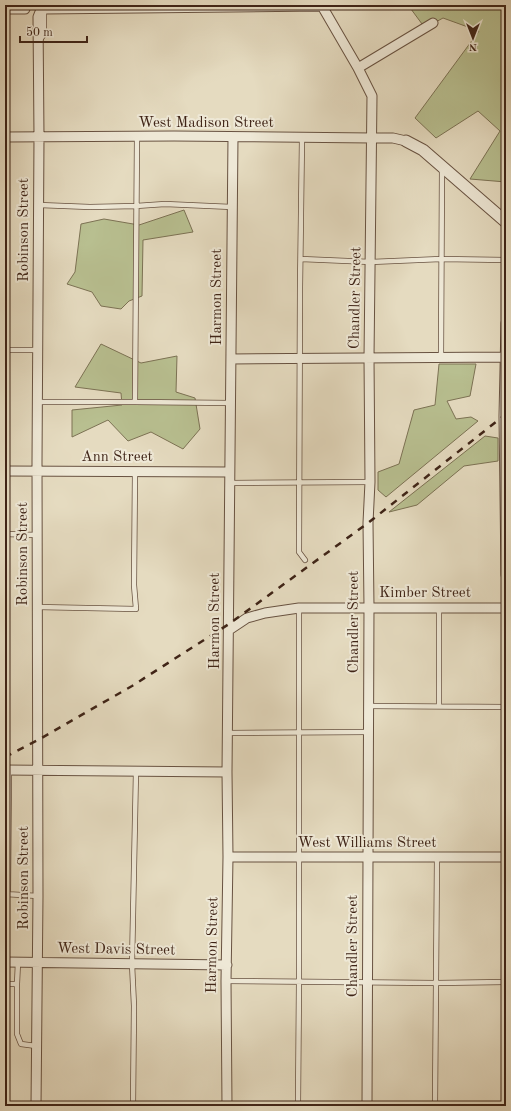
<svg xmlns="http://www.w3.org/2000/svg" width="511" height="1111" viewBox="0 0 511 1111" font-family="'Old Standard TT',serif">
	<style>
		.green { fill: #b8bf90; stroke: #7c7254 }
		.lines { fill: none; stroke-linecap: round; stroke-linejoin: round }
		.service-casing { stroke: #685241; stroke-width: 6 }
		.minor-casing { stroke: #685241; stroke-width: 11 }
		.tertiary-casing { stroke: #685241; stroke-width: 13 }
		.service { stroke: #eee8d6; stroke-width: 4.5 }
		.minor { stroke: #eee8d6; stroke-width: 9 }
		.tertiary { stroke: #eee8d6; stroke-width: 11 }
		.rail { stroke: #3f2417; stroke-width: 2.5; stroke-dasharray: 7 7; stroke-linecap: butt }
		.labels { text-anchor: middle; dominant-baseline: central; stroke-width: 4; stroke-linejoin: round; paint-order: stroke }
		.street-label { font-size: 15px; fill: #3f2417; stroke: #eee8d6 }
	</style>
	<rect width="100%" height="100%" fill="#e5dbc0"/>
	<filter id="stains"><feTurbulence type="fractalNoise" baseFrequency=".005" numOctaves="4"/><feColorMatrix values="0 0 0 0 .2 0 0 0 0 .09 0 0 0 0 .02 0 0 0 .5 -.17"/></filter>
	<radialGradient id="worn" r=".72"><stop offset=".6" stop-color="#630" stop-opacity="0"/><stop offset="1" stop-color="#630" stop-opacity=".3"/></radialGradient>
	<path class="green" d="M408,5H506V182L470,179L500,131L478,111L436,138L415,118L479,31L443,18L425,28Z
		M184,210L193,232L143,240L142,296L129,301L121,309L101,306L92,292L67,284L75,272L81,224L104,219L139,225Z
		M101,344L141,363L177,356L176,392L195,398L200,429L183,449L151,432L128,441L108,420L72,437V410L122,405L121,393L75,387Z
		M439,364H476L470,396L447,401L456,419L471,417L478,421L386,497L378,490V472L399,464L414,410L435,405Z
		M485,436L498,438V461L464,466L417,505L389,512Z"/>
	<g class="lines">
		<defs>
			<path id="service" d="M40,40L44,34V9
				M302,138L300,288L299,552L305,560
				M39,205L90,207L136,206L165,204L232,207
				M301,259L371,262L441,259L506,260
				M5,350H37
				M441,358L442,167
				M37,402H135L231,403
				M135,402L137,137
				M230,483L370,482
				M5,534L37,535
				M37,607L136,609L134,585L135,472
				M368,706L506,707
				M439,706V608
				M228,733L368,732
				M5,894L38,896
				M8,894L9,770
				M226,981L436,983L506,982
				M5,984H17L18,962
				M17,984V1034L21,1044L36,1046
				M133,1106L134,1006L132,964L136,771
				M298,1106L299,982V608
				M435,1106L437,857"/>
			<path id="minor" d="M5,9H25
				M358,68L433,23
				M5,137L174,136L372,138H393L406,141
				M506,323L504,416L506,575
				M231,359L506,357
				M5,471L229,472
				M229,630L247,618L265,613L299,608H506
				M5,770L227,772
				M228,857H506
				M5,962L227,965
				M36,1106L38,896L37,462L39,137L38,17L40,12L44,9L322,6L358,68L372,96L369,358L370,482L368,523L369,607L367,1106
				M227,1106L226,981L228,857L227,772L233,137"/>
			<path id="tertiary" d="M406,141L423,150L506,222"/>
		</defs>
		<use href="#service" class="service-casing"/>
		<use href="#minor" class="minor-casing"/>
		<use href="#tertiary" class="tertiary-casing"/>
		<use href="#service" class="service"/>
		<use href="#minor" class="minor"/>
		<use href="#tertiary" class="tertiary"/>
		<path class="rail" d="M5,757L38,740L132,686L229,624L368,523L506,414"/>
	</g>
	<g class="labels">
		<g class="street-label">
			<text x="206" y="123">West Madison Street</text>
			<text transform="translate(24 230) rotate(-90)">Robinson Street</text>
			<text transform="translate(217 297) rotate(-90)">Harmon Street</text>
			<text transform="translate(356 298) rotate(-89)">Chandler Street</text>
			<text x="117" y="457">Ann Street</text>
			<text transform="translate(23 554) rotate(-90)">Robinson Street</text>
			<text x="425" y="593">Kimber Street</text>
			<text transform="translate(215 621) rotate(-90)">Harmon Street</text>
			<text transform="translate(354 622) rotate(-90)">Chandler Street</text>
			<text x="367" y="843">West Williams Street</text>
			<text transform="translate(24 878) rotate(-90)">Robinson Street</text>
			<text transform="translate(213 945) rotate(-89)">Harmon Street</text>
			<text transform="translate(353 946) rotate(-90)">Chandler Street</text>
			<text transform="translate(116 950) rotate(1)">West Davis Street</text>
		</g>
	</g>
	<rect width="511" height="1111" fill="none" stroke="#e5dbc0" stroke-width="20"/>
	<rect x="6" y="6" width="499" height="1099" fill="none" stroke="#3f2417" stroke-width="2"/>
	<rect x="10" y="10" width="491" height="1091" fill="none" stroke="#3f2417"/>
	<g transform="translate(473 38) rotate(180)" stroke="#eee8d6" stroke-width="3" paint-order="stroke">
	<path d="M0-3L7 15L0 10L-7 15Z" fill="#3f2417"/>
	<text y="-6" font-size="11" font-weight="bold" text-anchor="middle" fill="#3f2417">N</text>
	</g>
	<path d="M20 36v6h67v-6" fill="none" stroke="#3f2417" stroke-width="2"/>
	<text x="26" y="36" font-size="12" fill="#3f2417" stroke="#eee8d6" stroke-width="3" paint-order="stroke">50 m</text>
	<rect width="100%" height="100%" filter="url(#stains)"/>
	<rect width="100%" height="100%" fill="url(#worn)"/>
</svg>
